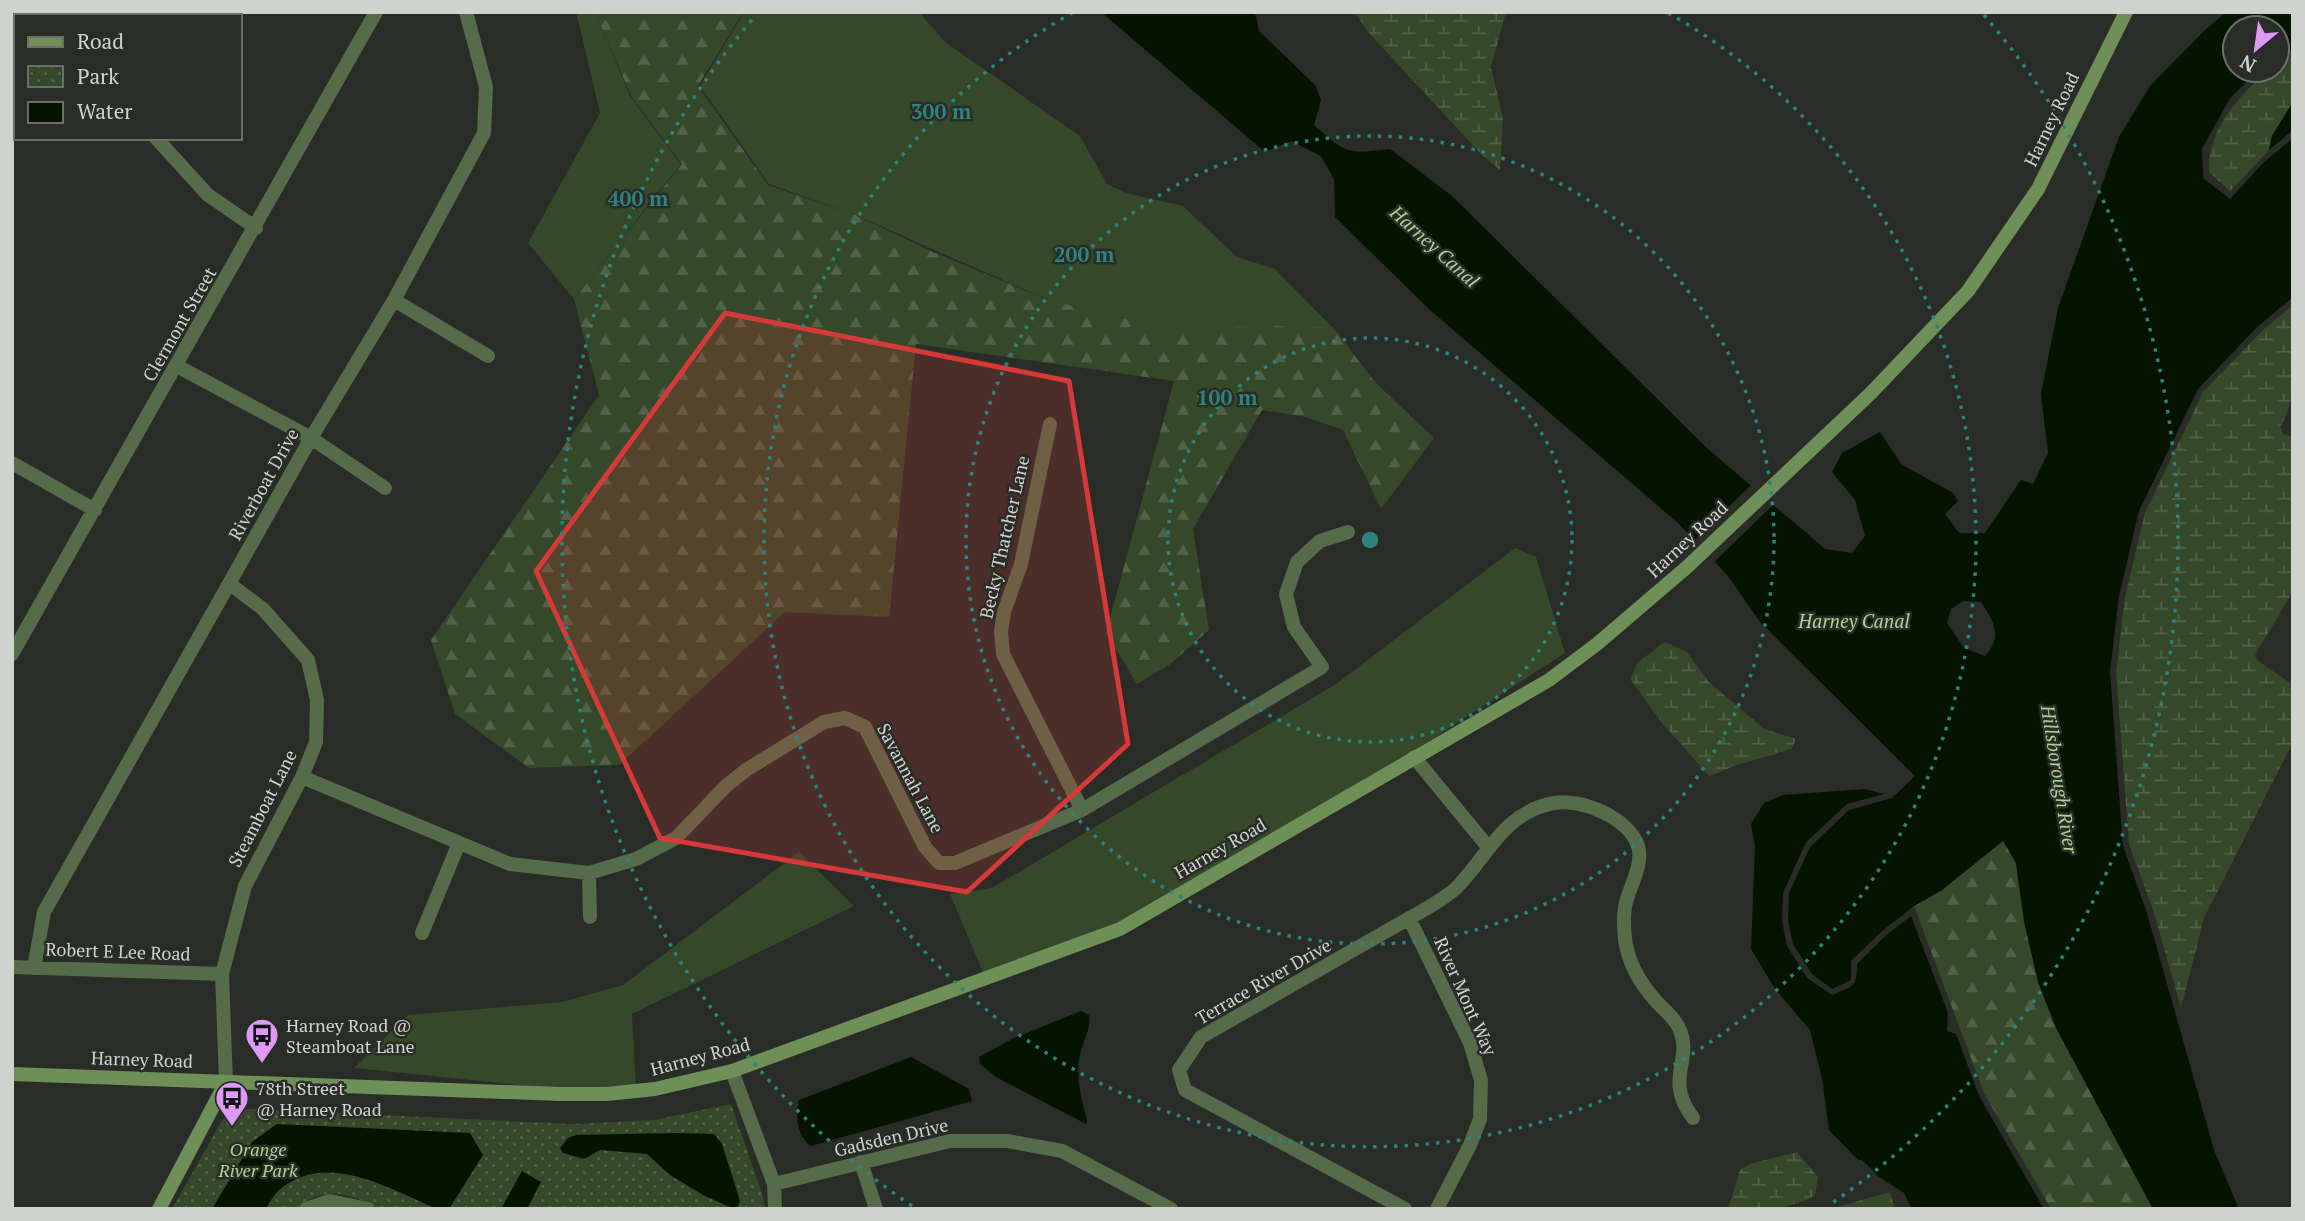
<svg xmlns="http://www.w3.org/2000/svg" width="2305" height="1221" viewBox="0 0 2305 1221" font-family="'PT Serif',serif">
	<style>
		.grass { fill: #35482a }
		.forest { fill: url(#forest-firs) }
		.wetland { fill: url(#wetland-marsh) }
		.park { fill: url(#park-dots) }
		.water { fill: #051400; fill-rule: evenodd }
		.pier { fill: #292c27 }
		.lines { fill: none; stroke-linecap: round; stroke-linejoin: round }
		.street { stroke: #566b49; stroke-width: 14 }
		.secondary { stroke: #6e8f58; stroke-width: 14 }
		.marked { fill: #d53939; fill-opacity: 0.2; stroke: #d53939; stroke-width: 5; stroke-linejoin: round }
		.ring { fill: none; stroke: #2c847c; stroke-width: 3.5; stroke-dasharray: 3.5 7 }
		.labels { text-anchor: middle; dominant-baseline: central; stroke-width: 5; stroke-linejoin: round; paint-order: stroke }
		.street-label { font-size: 18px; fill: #d0d2ce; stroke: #292c27 }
		.poi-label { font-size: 18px; fill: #d0d2ce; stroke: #292c27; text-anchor: start }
		.park-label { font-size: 18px; font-style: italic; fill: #abd492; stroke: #292c27 }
		.water-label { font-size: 19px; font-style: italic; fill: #abd391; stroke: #292c27 }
		.centre { fill: #2c847c; stroke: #292c27; stroke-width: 3.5 }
		.ring-label { font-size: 21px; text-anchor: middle; font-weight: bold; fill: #2c847c; stroke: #292c27; stroke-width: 5; stroke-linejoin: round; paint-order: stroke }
	</style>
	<defs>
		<pattern id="forest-firs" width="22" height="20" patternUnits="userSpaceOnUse" patternTransform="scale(1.75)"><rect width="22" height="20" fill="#35482a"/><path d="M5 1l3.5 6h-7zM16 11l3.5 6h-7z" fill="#516248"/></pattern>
		<pattern id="wetland-marsh" width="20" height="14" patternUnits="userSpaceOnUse" patternTransform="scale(1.75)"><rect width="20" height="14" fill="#35482a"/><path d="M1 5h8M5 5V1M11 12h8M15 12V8" fill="none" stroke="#516248"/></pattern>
		<pattern id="park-dots" width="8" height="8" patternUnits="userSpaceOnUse" patternTransform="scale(1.75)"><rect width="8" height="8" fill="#35482a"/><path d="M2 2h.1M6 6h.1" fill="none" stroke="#516248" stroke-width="1.8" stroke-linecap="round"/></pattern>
	</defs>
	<rect width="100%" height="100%" fill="#292c27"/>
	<path class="grass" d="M576,12H595L630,96L681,164L574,299L528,243L600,113Z
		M744,12H919L945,42L1080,136L1107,184L1126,193L1183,206L1237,257L1275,269L1332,327L1169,330L1046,299L853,214L769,184L700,86Z
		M1515,548L1536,557L1565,653L1392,765L1145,912L985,977L950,894L992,888L1336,684Z
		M799,852L854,906L632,1014L636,1088L559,1089L354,1068L408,1015L562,1002L623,985Z"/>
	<path class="forest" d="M595,12L742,14L698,86L768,185L853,214L933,252L1046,299L1169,330L1259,326L1333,327L1374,381L1434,438L1381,509L1343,430L1306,417L1262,410L1193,529L1209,630L1169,665L1137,684L1106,633L1174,381L916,344L889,617L785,612L619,765L529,768L455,714L431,640L599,395L574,299L682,164L631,96Z
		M2003,840L2016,863L2024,921L2038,982L2056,1028L2153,1209H2051L1984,1093L1914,906L1942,890Z
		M1890,1192L1895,1209H1830Z"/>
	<path class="wetland" d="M1355,12H1506L1491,67L1503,119L1500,170L1481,154L1367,31Z
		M2293,57V102L2272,136L2269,150L2230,191L2209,172C2207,129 2239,97 2268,70H2277V63Z
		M2293,305C2293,344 2301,393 2280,427L2283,434L2293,437V591L2255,655L2257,660L2293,685V742L2204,918L2181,1008L2153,910L2129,844L2116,672L2125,597L2145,513L2203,392L2261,332Z
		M1665,642L1687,652L1708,681L1764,729L1796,739L1792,749L1737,765L1709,776L1662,723L1630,679L1638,662Z
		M1797,1152L1818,1177L1815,1195C1791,1211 1756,1209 1728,1209L1740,1170L1750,1164Z"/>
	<path class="park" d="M731,1104L764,1199L765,1209H379C351,1193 323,1185 296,1209H172L229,1108L572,1124L654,1120Z"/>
	<path class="water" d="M1101,12H1253L1256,16L1259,31L1315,85L1321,100L1314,125C1346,154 1348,154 1390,149L1452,196L1708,449L1825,549L1852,553L1865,536L1855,500L1832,472L1842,453L1880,432L1901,464L1953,493L1958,501L1945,514L1959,533H1985L2021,480L2033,484L2048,453L2041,394L2058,308L2119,137L2150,86L2204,31L2226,12H2293V50L2277,56V28H2235V70H2259L2230,98L2202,149L2203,178L2230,199L2264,162L2293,138V297L2257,327L2198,389L2139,511L2119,596L2110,672L2123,846L2147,913L2214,1150L2239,1209H2153L2056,1028L2038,982L2024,921L2016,863L2003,841L1942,890L1914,906L1881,932L1851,961V980L1832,989L1812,974L1793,944L1788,921L1789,893L1810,847L1849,810L1892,798L1915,776L1760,622L1728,576L1678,523L1430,310L1335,217L1334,179L1321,156L1291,141L1265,152ZM1963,601L1981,602C1994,622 2003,636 1985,656L1964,648L1947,623L1951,609Z
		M2293,102V130L2269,150L2272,136Z
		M1864,789L1884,794L1847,804L1806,842L1783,893L1782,921L1787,946L1807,978L1832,995C1853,986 1857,988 1857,964L1885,936L1911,916L1948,1013L1947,1031L1956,1034L1979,1096L2044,1209H1912L1904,1193L1879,1177L1862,1160H1858L1829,1130L1822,1078L1810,1030L1775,989L1751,949L1755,846L1751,824L1764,803L1783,795Z
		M1081,1011L1089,1015C1092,1029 1081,1044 1079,1059C1076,1081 1082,1100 1087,1121L1086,1124L996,1077L980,1064L979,1057L1014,1038Z
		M911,1057L969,1089L972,1101L811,1146C797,1136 795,1116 799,1100Z
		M277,1124L470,1133L483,1155L449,1209H437C390,1189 325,1149 278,1191C273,1196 269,1203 266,1209H212L252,1142Z
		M675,1133L714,1134L722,1144L740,1201L737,1208H732L703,1195L670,1175L647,1154L600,1150L584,1159L563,1153L560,1148L568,1138L576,1135Z
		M522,1171L541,1182L527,1209H501Z"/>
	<path class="pier" d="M1753,483L1776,502L1712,564L1692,543Z"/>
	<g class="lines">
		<path class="street" d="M113,16L115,12
			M12,62L16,64
			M156,138L208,195L256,228
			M394,300L488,356
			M177,366L311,438L385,488
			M1050,424L1021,564L1004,612L1001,631L1003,654L1082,810
			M12,463L95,510
			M12,654L376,12
			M1414,757L1488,847
			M302,777L510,864L589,873L636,859L676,838L726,786L746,770L824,722L845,718L865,727L925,847L939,863H955L1082,810L1322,667L1294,627L1286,594L1297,562L1320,541L1348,532
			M589,873L590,917
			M1409,918L1470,1043L1481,1080L1480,1119L1470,1145L1437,1209
			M422,933L459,843
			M12,967L222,974
			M34,968L44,912L311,438L394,300L484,133L486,87L466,12
			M732,1071L774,1184L775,1209
			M226,1082L222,974L245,886L302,777L316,742L317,700L308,660L263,609L230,584
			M861,1162L876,1209
			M774,1184L950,1141H1007L1062,1151L1171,1209
			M306,1209L330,1201L368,1209
			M1405,1209L1185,1090L1179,1070L1201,1037C1262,1002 1323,967 1385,932C1403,921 1448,899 1460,884C1490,852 1505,812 1554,803C1581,798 1629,818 1638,846C1644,866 1628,888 1625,907C1623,918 1624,929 1625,939C1628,962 1640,983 1655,1000C1663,1009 1674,1017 1679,1028C1694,1061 1663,1078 1693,1118"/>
		<path class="secondary" d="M12,1074L560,1094H607L655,1089L732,1071L1120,929L1549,680L1597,644L1687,567L1871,393L1968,291L2038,189L2126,12
			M159,1209L226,1082"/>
	</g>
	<path class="marked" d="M725,313L1069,381L1128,744L967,892L660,838L536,571Z"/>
	<g class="ring">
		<circle cx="1370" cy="540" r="202"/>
		<circle cx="1370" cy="540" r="404"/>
		<path d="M1668 13A606 606 0 1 1 1072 13"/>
		<path d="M912 1206A808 808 0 0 1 756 15M1984 15A808 808 0 0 1 1828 1206"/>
	</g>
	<defs>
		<symbol id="bus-pin" viewBox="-11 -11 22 30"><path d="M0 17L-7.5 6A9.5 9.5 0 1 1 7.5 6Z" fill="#dd99f4" stroke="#292c27"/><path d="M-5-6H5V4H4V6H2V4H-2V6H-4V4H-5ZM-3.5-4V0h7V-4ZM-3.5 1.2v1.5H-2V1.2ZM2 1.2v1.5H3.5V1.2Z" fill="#111"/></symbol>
	</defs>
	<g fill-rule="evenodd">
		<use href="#bus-pin" x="243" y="1016" width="38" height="52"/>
		<use href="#bus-pin" x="213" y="1079" width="38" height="52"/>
	</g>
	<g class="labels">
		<g class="street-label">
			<text transform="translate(2051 119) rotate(-64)">Harney Road</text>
			<text transform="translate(179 324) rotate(-60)">Clermont Street</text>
			<text transform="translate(263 484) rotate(-61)">Riverboat Drive</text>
			<text transform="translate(1004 537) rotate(-77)">Becky Thatcher Lane</text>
			<text transform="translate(1687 539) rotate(-43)">Harney Road</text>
			<text transform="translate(911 778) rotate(62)">Savannah Lane</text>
			<text transform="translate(262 808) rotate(-63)">Steamboat Lane</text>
			<text transform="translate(1220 848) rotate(-30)">Harney Road</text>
			<text transform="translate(118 951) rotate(2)">Robert E Lee Road</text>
			<text transform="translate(1263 981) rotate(-30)">Terrace River Drive</text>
			<text transform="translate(1466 996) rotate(66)">River Mont Way</text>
			<text transform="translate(700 1056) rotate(-15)">Harney Road</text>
			<text transform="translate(142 1059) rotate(2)">Harney Road</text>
			<text transform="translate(891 1137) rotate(-13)">Gadsden Drive</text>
		</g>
		<g class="poi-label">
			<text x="286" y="1025">Harney Road @<tspan x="286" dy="21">Steamboat Lane</tspan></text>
			<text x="256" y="1088">78th Street<tspan x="256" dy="21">@ Harney Road</tspan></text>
		</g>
		<g class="park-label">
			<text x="258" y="1149">Orange<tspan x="258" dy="21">River Park</tspan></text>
		</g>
		<g class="water-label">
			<text transform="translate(1435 246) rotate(42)">Harney Canal</text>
			<text x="1854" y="620">Harney Canal</text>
			<text transform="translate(2060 779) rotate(81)">Hillsborough River</text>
		</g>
	</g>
	<circle cx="1370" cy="540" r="10" class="centre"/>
	<g class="ring-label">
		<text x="941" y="119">300 m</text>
		<text x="638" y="206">400 m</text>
		<text x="1084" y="262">200 m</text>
		<text x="1227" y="405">100 m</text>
	</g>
	<rect width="2305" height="1221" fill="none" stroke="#d0d2ce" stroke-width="28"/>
	<rect x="14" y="14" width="228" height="126" fill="#292c27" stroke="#6c6e6a" stroke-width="2"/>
	<rect x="28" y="37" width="35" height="10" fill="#6e8f58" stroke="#6c6e6a" stroke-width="2"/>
	<text x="77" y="49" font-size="21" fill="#d0d2ce">Road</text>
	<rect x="28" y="66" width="35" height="21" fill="url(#park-dots)" stroke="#6c6e6a" stroke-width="2"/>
	<text x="77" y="84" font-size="21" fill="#d0d2ce">Park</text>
	<rect x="28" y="102" width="35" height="21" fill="#051400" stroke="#6c6e6a" stroke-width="2"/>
	<text x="77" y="119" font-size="21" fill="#d0d2ce">Water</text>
	<g transform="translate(2256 49) rotate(209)"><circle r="33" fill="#292c27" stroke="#6c6e6a" stroke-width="2"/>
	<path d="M0-5L12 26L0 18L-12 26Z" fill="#dd99f4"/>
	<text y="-10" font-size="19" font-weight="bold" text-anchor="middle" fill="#d0d2ce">N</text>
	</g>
</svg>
